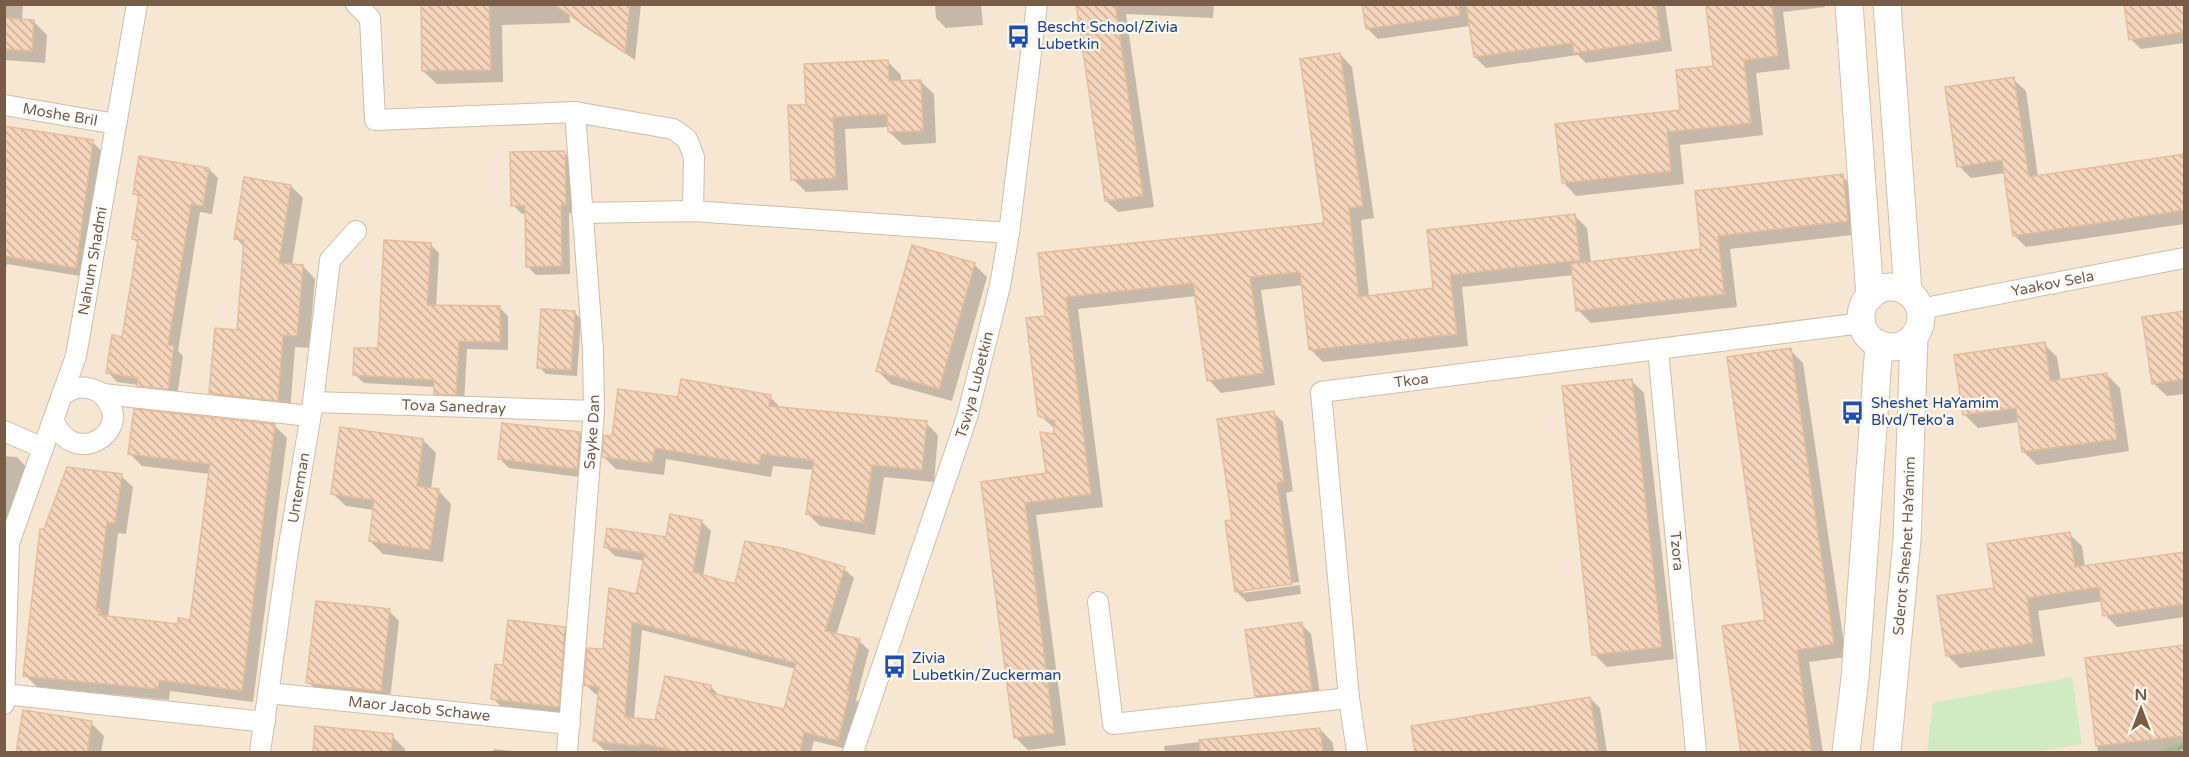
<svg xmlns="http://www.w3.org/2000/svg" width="2189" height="757" viewBox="0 0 2189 757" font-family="'Varela Round',sans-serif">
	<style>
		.residential { fill: #f5e7d2 }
		.forest { fill: url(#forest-crowns) }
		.pitch { fill: #d0ebc2 }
		.shadow { fill: #0003; fill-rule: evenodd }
		.building { fill: url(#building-back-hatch); stroke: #e7bc9a; stroke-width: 1.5; fill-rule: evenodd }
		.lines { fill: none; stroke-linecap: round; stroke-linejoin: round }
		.street-casing { stroke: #cfbdaa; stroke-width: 22 }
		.secondary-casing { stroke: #d4bfaa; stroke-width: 29 }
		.street { stroke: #fff; stroke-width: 20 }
		.secondary { stroke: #fff; stroke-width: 27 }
		.labels { text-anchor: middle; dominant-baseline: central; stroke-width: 4.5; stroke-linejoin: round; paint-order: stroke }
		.transit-label { font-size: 15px; fill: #164399; stroke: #fff8eb; text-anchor: start }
		.street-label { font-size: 15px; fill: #775c48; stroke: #fff8eb }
	</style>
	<defs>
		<pattern id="forest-crowns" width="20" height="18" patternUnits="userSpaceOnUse" patternTransform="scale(1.5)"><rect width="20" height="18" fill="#d0ebc2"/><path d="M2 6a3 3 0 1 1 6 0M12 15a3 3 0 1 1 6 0" fill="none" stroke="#aec2a0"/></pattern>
		<pattern id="building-back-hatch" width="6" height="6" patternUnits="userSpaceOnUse" patternTransform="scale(1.5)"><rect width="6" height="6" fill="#f4d5bb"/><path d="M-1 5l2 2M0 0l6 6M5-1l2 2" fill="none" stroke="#cab09a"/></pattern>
	</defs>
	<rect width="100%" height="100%" fill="#fdf5e4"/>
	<path class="residential" d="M5,5H2184V752H5Z"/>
	<path class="forest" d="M2184,742V752H2155Z"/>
	<path class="pitch" d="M2072,677L2082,744L2033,752H1927L1933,703Z"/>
	<path class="shadow" d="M4,4H23L22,21L34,22L47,35L45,63L4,60Z
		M422,4H569L570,23L502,25L503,82L437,84L423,71Z
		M575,4H641L635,60L583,26L573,16Z
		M935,4H981L983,25L946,28L936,18Z
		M1091,4H1214L1213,18L1126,14L1154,207L1118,212L1106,201Z
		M1363,4H1665L1672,51L1586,63L1578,55L1486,68L1475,57L1470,26L1378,39L1367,28Z
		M1731,4H1824L1825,7L1783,12L1790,69L1756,73L1763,135L1680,145L1684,184L1576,196L1563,182L1682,112L1715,67Z
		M2125,4H2184V43L2141,49L2131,39Z
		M1340,54L1352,67L1374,218L1361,220L1369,297L1435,290L1429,232L1574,215L1587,228L1591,263L1703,251L1697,192L1842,176L1855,189L1860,234L1730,249L1737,307L1591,323L1578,310L1574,275L1462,287L1468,346L1323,362L1310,349L1303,285L1261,290L1275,385L1221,393L1209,380L1196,296L1078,309L1103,507L1036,515L1066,745L1028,750L1015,737L982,483L1047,474L1055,429L1040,415L1047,317L1040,254L1326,224Z
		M888,62L901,75V82L920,81L934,94L936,143L903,145L889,132V127L845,129L848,190L806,192L793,179L807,106Z
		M2013,79L2026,91L2038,177L2184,156V224L2026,247L2014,235L2005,173L1971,178L1959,166Z
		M4,128L92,142L103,152L86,277L7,264L4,277Z
		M564,152L573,161L574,213H569L570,274L536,275L527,266L526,214H522L513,205Z
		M209,169L218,178L212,214L200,212L178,351L183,356L177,397L148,394L139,385L117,382L108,372L123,339L139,244L133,239L140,199L135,194Z
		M291,186L303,198L292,265L303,266L315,279L309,348L295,347L290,412L223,405L211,393L238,332L245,248L236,238Z
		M430,244L439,253L436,307L500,308L508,316V350L467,349L464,403L444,402L435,393V387L364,383L355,375L379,350Z
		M974,264L987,277L952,401L891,384L878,371Z
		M574,312L581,319L577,376L546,374L539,367Z
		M2184,312V394L2167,396L2153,383L2144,318Z
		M2044,344L2057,357L2061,381L2107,375L2120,388L2129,451L2037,465L2023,451L2019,422L1978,428L1964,414Z
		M1790,350L1803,363L1846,657L1809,662L1823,752H1742L1767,621Z
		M1631,380L1644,393L1674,659L1607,667L1594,654Z
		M770,397L782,409L926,423L938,435L934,482L884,477L875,535L820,526L808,514L814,470L773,466L771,477L666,459L664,475L616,469L604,457L613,438L679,398Z
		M1273,412L1283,422L1293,491L1286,493L1301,594L1247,602L1237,592L1234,522ZM1299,582L1300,585L1243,593V590Z
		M275,426L287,438L253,702L170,691L169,700L37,687L25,675L121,476L133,487L126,534L118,533L108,618L179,626L191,622L210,474L142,466L130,454Z
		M580,434L590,444L587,478L509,468L499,458Z
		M423,440L436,453L431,489L438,490L451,504L443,562L383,554L370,541L374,510L346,506L332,493Z
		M4,456L17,457L27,468L4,568Z
		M672,516L702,522L711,531L703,576L736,586L844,569L854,578L836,635L859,641L869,650L856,700L859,702L847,749L814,741L811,752H629L604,750L594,740L600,695L595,694L586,685L637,596L645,561L615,556L606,547L668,538ZM642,630L796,669L785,710L721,697L711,687L656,722L634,719Z
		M2069,534L2082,546L2085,567L2184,553V617L2117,627L2105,615L2103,601L2038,611L2045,656L1960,668L1948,656L1939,598L1995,589Z
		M389,611L399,621L390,700L318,692L308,682Z
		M1301,624L1311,634L1321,700L1266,706L1256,696Z
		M564,629L573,637L567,714L501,707L493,698L504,667Z
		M2184,647V750L2163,752H2098L2087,659Z
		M1590,698L1600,708L1607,752H1417Z
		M91,723L104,736L101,752H18Z
		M1320,729L1333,743L1334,752H1165L1164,746Z
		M392,736L405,749V752H314Z
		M494,749L521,752H493Z"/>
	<path class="building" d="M421,4H489L491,70L422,71Z
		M553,4H630L625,52Z
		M1076,4H1115L1143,196L1105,201Z
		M1362,4H1459L1460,15L1366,29Z
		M1466,4H1656L1661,40L1574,53L1572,43L1474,57Z
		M1718,4H1772L1778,56L1744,60L1751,123L1667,132L1671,171L1562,183L1555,124L1680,110L1676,70L1713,66L1706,6Z
		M2124,4H2184V32L2129,40Z
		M4,18L34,20L32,51L4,49Z
		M1340,53L1363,206L1349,208L1359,297L1433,288L1427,230L1575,214L1580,260L1450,275L1457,334L1309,350L1300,272L1250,277L1264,373L1207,381L1193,283L1066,297L1091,494L1025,503L1054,733L1014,738L981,482L1046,473L1040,432L1053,434L1055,421L1038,416L1026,318L1045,316L1038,253L1324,223L1300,59Z
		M888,60L889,81L921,80L923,131L888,132L887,114L833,117L836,178L791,180L788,105H806L804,64Z
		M2014,77L2029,177L2184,154V210L2013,236L2002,160L1957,167L1945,87Z
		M4,126L93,140L76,268L4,256Z
		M565,151L566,205H561L562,266L526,267L525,206H511L510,152Z
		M139,156L209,168L203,206L191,204L168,345L174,346L168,389L137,386L138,378L106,373L112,335L122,337L138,240L132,239L139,195L133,194Z
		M1843,174L1848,221L1718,236L1724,294L1576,311L1571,264L1701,249L1695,191Z
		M244,177L291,185L279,263L303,265L297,336L283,335L278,401L209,393L215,328L237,330L244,240L234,239Z
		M384,240L431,243L427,305L500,306V342L459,341L456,395L434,394V380L353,375L354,348H378Z
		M912,245L975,263L939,389L876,371Z
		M541,309L575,311L571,370L537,368Z
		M2184,311V379L2152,384L2142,317Z
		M2045,342L2050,381L2107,373L2117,439L2022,452L2016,408L1963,415L1954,355Z
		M1791,348L1834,644L1797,650L1812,753H1741L1722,626L1765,620L1727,357Z
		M681,379L771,395L769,406L927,421L922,470L872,465L864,523L806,514L814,460L761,454L759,465L655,448L652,463L602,457L604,435L612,436L618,389L678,397Z
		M1632,379L1662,647L1592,655L1562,386Z
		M134,409L275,424L242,691L159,680L158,689L23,676L40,529H44L67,467L122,474L115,523L107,522L96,608L100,609L99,615L178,624V618L190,620L210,464L128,454Z
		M1274,411L1284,482L1277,483L1292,584L1235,592L1225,521L1232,520L1217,419Z
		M502,423L580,432L577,469L498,459Z
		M340,427L423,439L417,486L439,489L430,550L369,541L374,500L331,494Z
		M670,514L702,520L693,572L735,584L745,541L786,549L845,567L825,631L860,639L847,691H850L838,741L804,732L800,753H685L640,743L639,746L593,741L599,687L584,685L587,648L603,649L609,588L636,594L645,553L604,547L607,528L666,537ZM632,622L796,663L784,709L710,693L711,685L665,676L655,720L625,717Z
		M2070,532L2075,567L2184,552V604L2103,616L2099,587L2027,598L2033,643L1946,656L1937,596L1994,588L1987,544Z
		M316,601L390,609L381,691L306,683Z
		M508,620L565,627L559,707L491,699L495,664L503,665Z
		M1302,622L1312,690L1255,696L1245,630Z
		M2184,645V736L2096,746L2085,658Z
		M1590,697L1599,753H1415L1411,726Z
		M23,710L92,721L87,753H16Z
		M315,726L393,734L391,753H313Z
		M1320,728L1323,753H1200L1199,740Z"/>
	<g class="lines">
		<defs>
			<g id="street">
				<path d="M356,4L370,18L375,120L575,112L673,129L687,139L694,157L693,211"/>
				<path id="s1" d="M4,105L116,124"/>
				<path d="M582,213L693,211L1009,233"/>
				<path id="s2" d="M1920,309L2184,258"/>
				<path id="s3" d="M1658,350L1696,752"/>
				<path d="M103,394L310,416"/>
				<path id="s4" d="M62,395L76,356L137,4"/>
				<path id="s5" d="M313,402L594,411"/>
				<path d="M4,431L43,448"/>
				<path d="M1098,602L1113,724L1349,698"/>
				<path id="s6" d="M268,693L570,724"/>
				<path d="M4,694L265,722"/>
				<path d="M4,704L9,543L62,395C75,387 83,385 97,391C104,394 105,398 109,404C128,433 74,468 54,421"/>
				<path id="s7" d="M260,752L288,551L313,402L330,260L356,231"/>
				<path id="s8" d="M567,752L594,411L593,350L575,112"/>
				<path id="s9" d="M853,752L967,417L1000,286L1009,233L1037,4"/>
				<path id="s10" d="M1357,752L1349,698L1321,392L1862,323"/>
			</g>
			<g id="secondary">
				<path d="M1849,4L1870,297"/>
				<path d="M1887,4L1908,292"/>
				<circle cx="1891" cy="317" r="30"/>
				<path d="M1846,752L1855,678L1879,344"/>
				<path id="s11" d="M1887,752L1907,540L1914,337"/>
			</g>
		</defs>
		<use href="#street" class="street-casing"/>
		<use href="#secondary" class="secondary-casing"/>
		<use href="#street" class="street"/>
		<use href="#secondary" class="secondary"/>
	</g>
	<defs>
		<symbol id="bus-bare" viewBox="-9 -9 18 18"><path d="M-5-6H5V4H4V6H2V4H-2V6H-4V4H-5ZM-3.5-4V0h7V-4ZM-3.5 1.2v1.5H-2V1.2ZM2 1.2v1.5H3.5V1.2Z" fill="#1a4fb4" stroke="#fff8eb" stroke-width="2.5" paint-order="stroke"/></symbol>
	</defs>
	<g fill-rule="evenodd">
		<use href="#bus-bare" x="1002" y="20" width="33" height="33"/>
		<use href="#bus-bare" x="1836" y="396" width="33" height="33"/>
		<use href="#bus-bare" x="878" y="650" width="33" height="33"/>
	</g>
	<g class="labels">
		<g class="transit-label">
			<text x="1037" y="27">Bescht School/Zivia<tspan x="1037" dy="17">Lubetkin</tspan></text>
			<text x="1871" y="403">Sheshet HaYamim<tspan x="1871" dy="17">Blvd/Teko'a</tspan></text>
			<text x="912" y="658">Zivia<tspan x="912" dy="17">Lubetkin/Zuckerman</tspan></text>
		</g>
		<g class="street-label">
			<text stroke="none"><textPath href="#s1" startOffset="57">Moshe Bril</textPath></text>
			<text stroke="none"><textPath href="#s4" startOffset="138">Nahum Shadmi</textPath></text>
			<text stroke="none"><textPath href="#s2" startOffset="135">Yaakov Sela</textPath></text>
			<text stroke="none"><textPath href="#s10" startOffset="453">Tkoa</textPath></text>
			<text stroke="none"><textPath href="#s9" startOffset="387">Tsviya Lubetkin</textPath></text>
			<text stroke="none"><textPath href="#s5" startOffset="141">Tova Sanedray</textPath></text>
			<text stroke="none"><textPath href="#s8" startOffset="321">Sayke Dan</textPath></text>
			<text stroke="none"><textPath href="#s7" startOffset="267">Unterman</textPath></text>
			<text stroke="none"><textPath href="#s11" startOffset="207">Sderot Sheshet HaYamim</textPath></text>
			<text stroke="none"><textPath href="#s3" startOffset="202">Tzora</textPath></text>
			<text stroke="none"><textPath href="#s6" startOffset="152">Maor Jacob Schawe</textPath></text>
		</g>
	</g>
	<rect width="2189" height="757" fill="none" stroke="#775c48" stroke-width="12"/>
	<g transform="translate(2141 709)" stroke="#fff8eb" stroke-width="4.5" paint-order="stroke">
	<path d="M0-4.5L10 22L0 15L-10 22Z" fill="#775c48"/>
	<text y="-9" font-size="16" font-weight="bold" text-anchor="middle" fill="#775c48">N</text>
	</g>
</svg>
